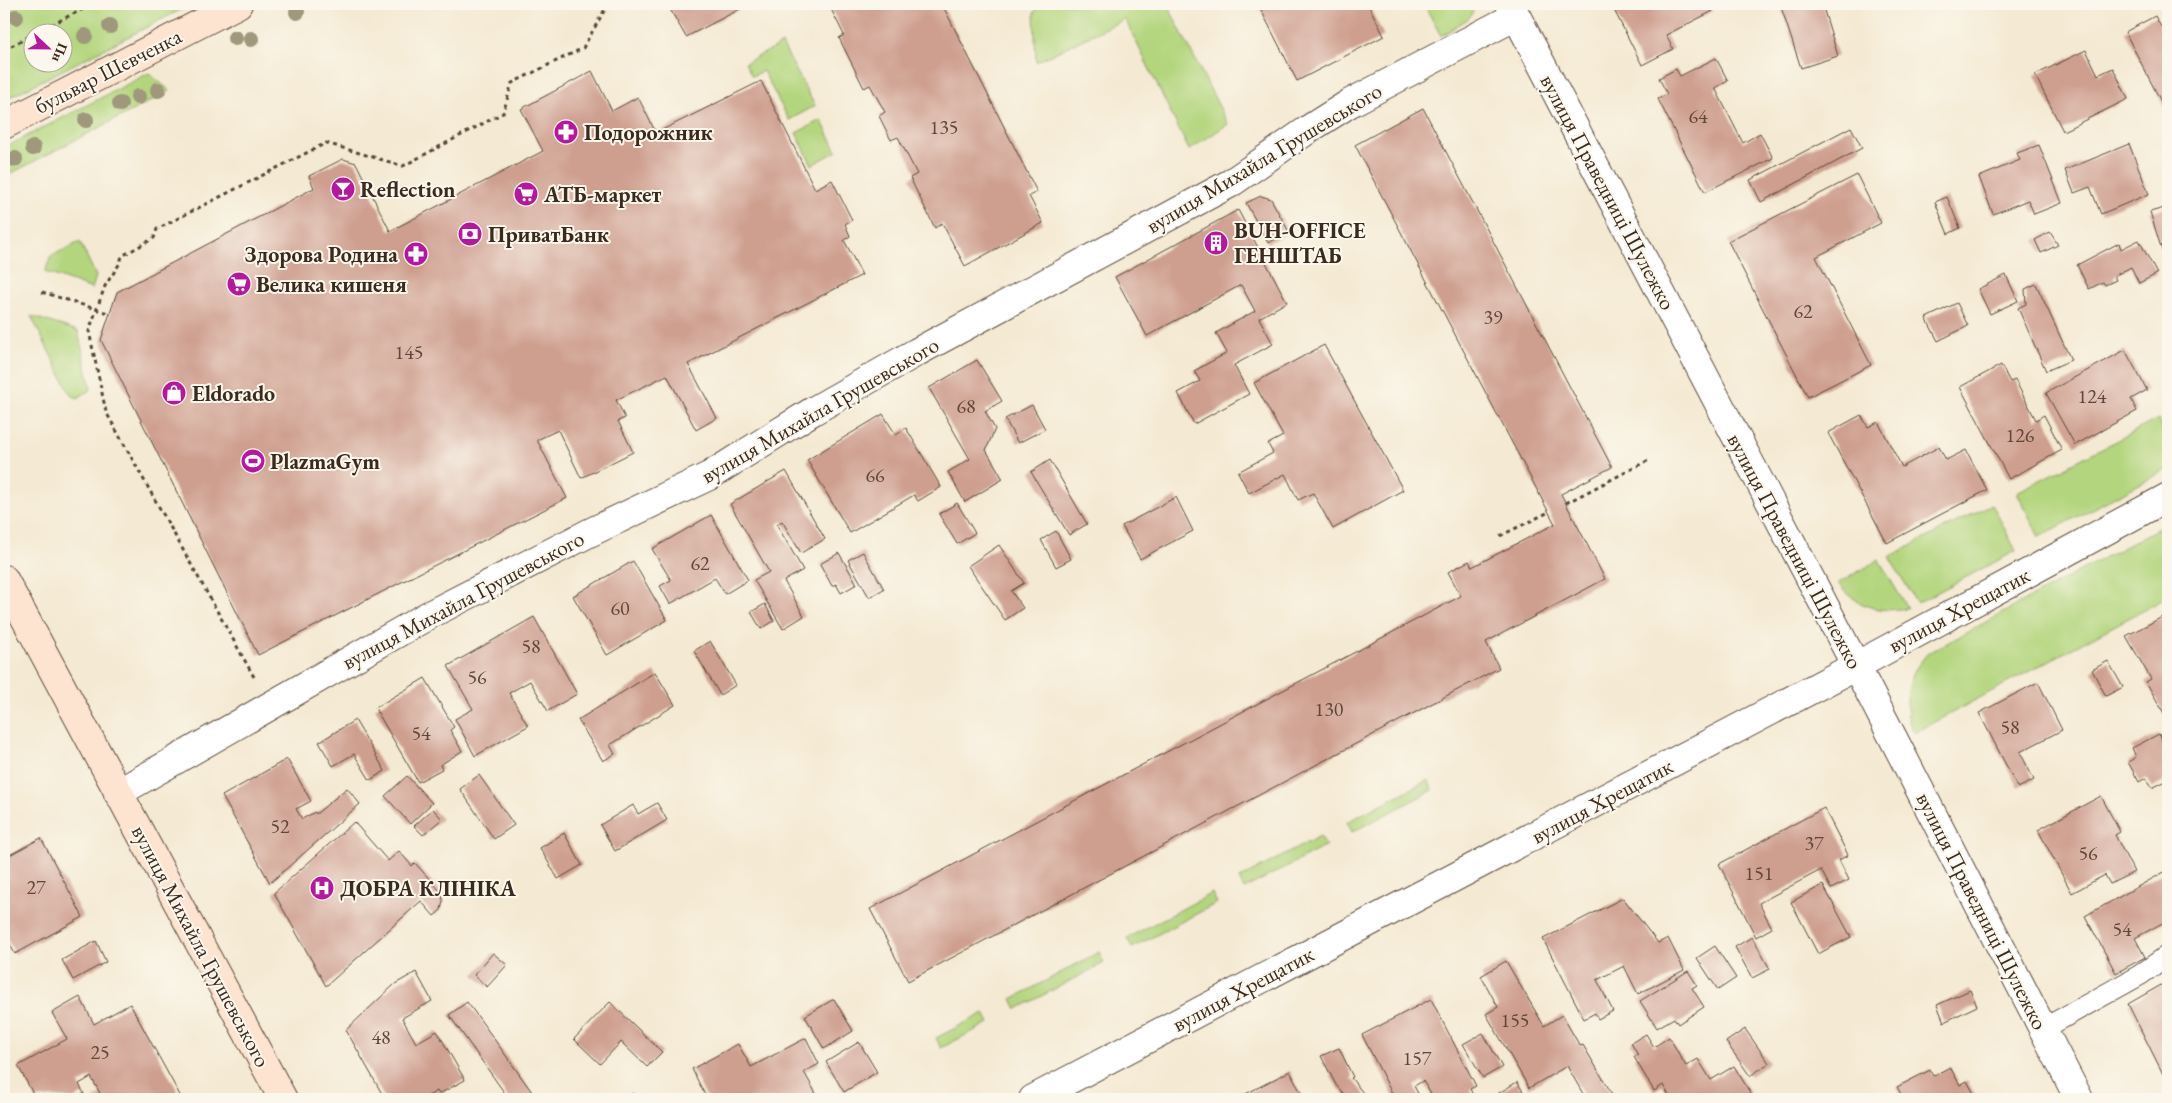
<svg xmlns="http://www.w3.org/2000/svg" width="2172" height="1103" viewBox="0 0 2172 1103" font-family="'EB Garamond',serif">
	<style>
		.green { fill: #b3d57d; stroke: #77804e; fill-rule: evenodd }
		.building { fill: #ce9e8e }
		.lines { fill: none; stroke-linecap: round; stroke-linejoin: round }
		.service-casing { stroke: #574739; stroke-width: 22 }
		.minor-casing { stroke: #574739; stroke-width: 30 }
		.tertiary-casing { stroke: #574739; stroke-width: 30 }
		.secondary-casing { stroke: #574739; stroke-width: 30 }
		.path { stroke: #574739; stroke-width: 3; stroke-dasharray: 4 4; stroke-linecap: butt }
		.service { stroke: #fff; stroke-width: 20 }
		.minor { stroke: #fff; stroke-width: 28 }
		.tertiary { stroke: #fff; stroke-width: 28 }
		.secondary { stroke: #fde4d1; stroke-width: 28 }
		.tree { fill: #9f987c }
		.labels { text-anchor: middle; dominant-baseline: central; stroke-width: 4; stroke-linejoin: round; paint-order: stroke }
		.number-label { font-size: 20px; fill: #60473a }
		.street-label { font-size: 22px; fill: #3b2a1e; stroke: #fbf7ec }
		.poi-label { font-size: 22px; font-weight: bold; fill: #3b2a1e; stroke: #fbf7ec; text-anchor: start }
	</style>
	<rect width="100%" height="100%" fill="#fbf7ec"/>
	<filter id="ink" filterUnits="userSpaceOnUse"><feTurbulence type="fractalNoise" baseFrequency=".02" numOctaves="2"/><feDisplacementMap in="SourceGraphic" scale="10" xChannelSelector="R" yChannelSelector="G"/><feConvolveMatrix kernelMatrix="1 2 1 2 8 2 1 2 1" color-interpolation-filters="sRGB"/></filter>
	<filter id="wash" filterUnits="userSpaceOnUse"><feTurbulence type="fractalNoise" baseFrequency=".0096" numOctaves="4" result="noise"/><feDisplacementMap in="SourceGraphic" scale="20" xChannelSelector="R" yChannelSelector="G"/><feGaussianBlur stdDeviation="1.12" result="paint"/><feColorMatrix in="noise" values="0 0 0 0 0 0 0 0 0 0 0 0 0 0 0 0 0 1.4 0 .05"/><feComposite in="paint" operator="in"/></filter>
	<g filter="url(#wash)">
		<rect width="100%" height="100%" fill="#f4e9d2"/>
		<path class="green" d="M4,4H192L4,100ZM32,32H62V62H32Z
			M1040,4H1167L1228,124L1189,150L1125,19L1036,62L1034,13Z
			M1424,4H1477L1469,18L1441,36Z
			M782,44L815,106L789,120L763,71L752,76L745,63Z
			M149,73L170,91L4,177V148Z
			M821,120L837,151L812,165L796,133Z
			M80,242L96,276L92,289L45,272L51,256Z
			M31,316L78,331L91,389L78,398L71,395Z
			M2158,419L2168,447V469L2039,537L2017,492Z
			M1992,504L2016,551L1917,603L1889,557Z
			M2168,523V597L1914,733C1904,717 1905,688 1915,670C1918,665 1923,659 1927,654Z
			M1879,560L1907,608C1876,613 1858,607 1838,583Z
			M1428,780L1433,790L1352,832L1347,822Z
			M1320,836L1326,846L1244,889L1239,879Z
			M1212,893L1217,903L1132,948L1127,938Z
			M1099,952L1104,963L1017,1009L1012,999Z
			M984,1013L989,1023L941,1048L936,1038Z"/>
		<g id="blocks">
			<path class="building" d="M667,4H745L746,6L686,37Z
				M832,4H942L1037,192L1029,196L1043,223L965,266L942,223L935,228L910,178L917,174L898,137L891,140L879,116L885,112L870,85L864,88L839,38L844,35L829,5Z
				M1258,4H1368L1384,36L1297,81Z
				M1611,4H1709L1713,11L1666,35L1673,49L1642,65Z
				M1780,4H1822L1838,56L1801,68Z
				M2155,16L2161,27L2168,23V115L2125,32Z
				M2086,50L2098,75L2113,68L2128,99L2063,131L2035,75Z
				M1716,58L1728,81L1715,88L1743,143L1760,133L1773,158L1705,192L1658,99L1667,94L1659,78L1676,69L1680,76Z
				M592,71L612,111L638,97L656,133L761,81L815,189L832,180L852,220L845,224L850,236L844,240L862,275L688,364L717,418L696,430L667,375L616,400L625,418L618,421L633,452L581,478L558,430L537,440L567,498L258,655L101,340L117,292L314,188L309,176L343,159L356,163L390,231L543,151L521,109Z
				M1423,108L1612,467L1561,494L1605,579L1486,642L1499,668L908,981L870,909L1461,596L1448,572L1469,561L1472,567L1555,524L1355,145Z
				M1851,127L1862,148L1761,202L1750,180Z
				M2129,144L2149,194L2101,214L2090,187L2074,193L2065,170Z
				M2039,145L2062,203L2034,214L2028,200L1993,214L1979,177L2020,160L2017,153Z
				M1857,175L1881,223L1816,257L1871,365L1808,397L1728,241Z
				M1261,196L1271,199L1289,232L1268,243L1246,203Z
				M1947,197L1960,228L1948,234L1935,202Z
				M2168,207V256L2164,257L2150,212Z
				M1238,210L1287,302L1259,318L1273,344L1234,365L1249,394L1194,424L1178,393L1200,381L1194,371L1227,353L1216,333L1255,311L1241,285L1147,336L1115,277Z
				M2050,232L2058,245L2041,253L2035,240Z
				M2139,240L2157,274L2139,283L2131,267L2114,276L2116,280L2105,285L2103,282L2089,289L2077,265L2119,243L2121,249Z
				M2006,275L2018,301L1990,314L1978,289Z
				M2036,284L2071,360L2046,371L2018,308L2026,304L2025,289Z
				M1957,303L1968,326L1938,341L1926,318Z
				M1324,345L1403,490L1333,529L1313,493L1298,500L1285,474L1249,493L1238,472L1273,453L1268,444L1283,436L1254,383Z
				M2125,350L2147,390L2131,399L2137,411L2075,445L2046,393Z
				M977,360L1002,401L985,411L995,429L986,450L1003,479L965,502L948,472L970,459L929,388Z
				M2001,365L2010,382L2015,380L2036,420L2044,415L2062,450L2009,479L1960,387Z
				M1032,405L1045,429L1018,443L1005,419Z
				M883,414L896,435L906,428L941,487L918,501L914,495L850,533L807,460Z
				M1861,415L1868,427L1878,422L1902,467L1939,447L1946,460L1966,450L1987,490L1887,543L1828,433Z
				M1050,460L1087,524L1069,535L1031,472Z
				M786,471L825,539L801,553L782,521L777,525L803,570L784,581L804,616L783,629L754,580L769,572L730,504Z
				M1176,497L1193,531L1140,559L1122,526Z
				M957,503L975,533L957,544L939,514Z
				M711,515L748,580L725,594L715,578L670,604L660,586L671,580L652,549Z
				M1056,531L1071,559L1056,567L1041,540Z
				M999,545L1024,583L1011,591L1023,608L1005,620L968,566Z
				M863,552L884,589L869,597L848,560Z
				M839,553L857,584L841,593L836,584L832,586L820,564Z
				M633,561L667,620L607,655L573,596Z
				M765,604L774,621L761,629L751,612Z
				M2168,614V720L2146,682L2151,679L2126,636Z
				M534,617L577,694L548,711L530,681L509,693L528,726L475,756L455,719L473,709L448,666Z
				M710,641L736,685L720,695L694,651Z
				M2108,661L2123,687L2106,696L2092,670Z
				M655,672L675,705L610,745L615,754L603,761L578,720Z
				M425,678L454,727L450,730L462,751L440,765L442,769L418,782L375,708Z
				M2038,682L2062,730L2020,752L2034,780L2018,788L1979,713Z
				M355,720L385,771L370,780L354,754L333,766L319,742Z
				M2159,734L2168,753V780L2152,788L2146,778L2139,782L2128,762L2136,757L2132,748Z
				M287,759L311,801L296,809L302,819L315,812L316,814L347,788L360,804L270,883L222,796Z
				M479,775L514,825L494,839L460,789Z
				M407,776L432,803L410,824L385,796Z
				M2101,796L2120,832L2115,835L2134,872L2110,884L2105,875L2072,893L2038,830Z
				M657,803L667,820L615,851L600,825L633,805L638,814Z
				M1824,808L1848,855L1839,860L1849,880L1831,889L1821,870L1759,903L1772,928L1756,937L1719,864Z
				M433,809L442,819L423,835L414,826Z
				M354,822L388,861L399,851L412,866L415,863L442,893L443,901L441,910L434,916L421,901L326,986L274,893Z
				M564,833L582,865L558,879L540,848Z
				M41,838L83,917L15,954L4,933V858Z
				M2168,870V920L2135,938L2145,957L2116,973L2085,916Z
				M1823,885L1851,937L1818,954L1791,902Z
				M1623,898L1658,943L1668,938L1684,970L1638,994L1624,966L1597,980L1613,1011L1598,1019L1595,1013L1584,1019L1543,939Z
				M1752,937L1770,969L1752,978L1735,947Z
				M96,941L106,962L73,980L62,960Z
				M1715,946L1736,978L1718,990L1697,958Z
				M493,953L507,965L487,987L474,975Z
				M1506,961L1544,1026L1562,1015L1580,1046L1583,1045L1615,1099H1586L1567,1066L1529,1088L1486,1014L1498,1007L1481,976Z
				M1688,971L1697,985L1692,988L1704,1007L1678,1024L1674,1018L1657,1028L1640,1001Z
				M416,972L432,1001L402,1018L416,1043L437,1031L465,1080L439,1094L437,1091L423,1099H385L346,1030L395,984Z
				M2168,981V1073L2164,1076L2128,1004Z
				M1970,990L1977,1006L1944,1022L1937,1005Z
				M80,997L94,1024L130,1004L182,1099H93L101,1095L91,1077L79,1084L84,1094L73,1099L55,1097L36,1099L18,1066L67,1039L52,1013Z
				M834,999L853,1031L824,1049L805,1016Z
				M1431,999L1476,1086L1470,1089L1475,1099H1434L1423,1081L1414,1086L1421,1099H1395L1362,1035Z
				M467,1002L484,1025L537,1099H509L449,1015Z
				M610,1002L662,1052L647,1067L621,1042L600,1064L574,1039Z
				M1745,1029L1769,1063L1750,1076L1726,1042Z
				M1483,1033L1502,1067L1483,1078L1463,1044Z
				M1646,1034L1654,1047L1669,1037L1686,1066L1698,1059L1711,1080L1734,1066L1754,1099H1671L1663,1085L1654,1091L1634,1057L1638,1055L1631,1043Z
				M806,1038L819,1064L804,1072L819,1099H707L692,1069L738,1044L751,1067Z
				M859,1042L877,1072L844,1092L826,1062Z
				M1339,1048L1353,1077L1351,1078L1368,1099H1348L1336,1085L1321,1056Z
				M1950,1067L1960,1085L1967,1081L1977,1099H1891L1901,1094L1897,1087L1930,1070L1933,1076Z
				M1290,1071L1304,1099H1236Z
				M1517,1082L1528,1099H1489Z
				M633,1093L636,1098L643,1094L645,1099H625Z"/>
		</g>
	</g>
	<g filter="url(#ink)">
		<use href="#blocks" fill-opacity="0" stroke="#574739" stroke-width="1"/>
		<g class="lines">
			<defs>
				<path id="service" d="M2043,1029L2140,975L2168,955"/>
				<path id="minor" d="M1510,4L1856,666L2079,1099
					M118,793L429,615L589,533L709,476L813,411L917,352L1231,183L1309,129L1350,103L1516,16"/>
				<path id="tertiary" d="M1033,1099L1856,666L2168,497"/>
				<path id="secondary" d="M4,125L238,4
					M4,579L283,1099"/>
			</defs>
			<use href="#service" class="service-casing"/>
			<use href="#minor" class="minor-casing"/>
			<use href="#tertiary" class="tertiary-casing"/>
			<use href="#secondary" class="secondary-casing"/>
			<path class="path" d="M37,32L93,4
				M4,50L32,35
				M42,292L111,314
				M1566,503L1651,459
				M1500,536L1549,512
				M254,677L106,412L89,331L105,286L120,263L122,256L154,238L157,229L326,143L403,166L503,113L512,83L583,48L608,4"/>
			<use href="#service" class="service"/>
			<use href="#minor" class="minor"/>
			<use href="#tertiary" class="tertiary"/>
			<use href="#secondary" class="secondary"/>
		</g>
		<g class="tree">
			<circle cx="297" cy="12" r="8"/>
			<circle cx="16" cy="17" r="8"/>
			<circle cx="110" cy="26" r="8"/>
			<circle cx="85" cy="36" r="8"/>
			<circle cx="235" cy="38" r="8"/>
			<circle cx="251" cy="39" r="8"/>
			<circle cx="158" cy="90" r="8"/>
			<circle cx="138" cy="97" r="8"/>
			<circle cx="120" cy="104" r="8"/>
			<circle cx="86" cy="120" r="8"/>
			<circle cx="33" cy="148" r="8"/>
			<circle cx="15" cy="159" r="8"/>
		</g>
	</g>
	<defs>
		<symbol id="pharmacy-disc" viewBox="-11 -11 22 22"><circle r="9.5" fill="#b5179e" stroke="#fbf7ec"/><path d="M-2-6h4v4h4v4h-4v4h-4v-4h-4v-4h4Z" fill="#fff"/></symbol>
		<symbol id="bar-disc" viewBox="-11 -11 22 22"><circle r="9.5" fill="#b5179e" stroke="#fbf7ec"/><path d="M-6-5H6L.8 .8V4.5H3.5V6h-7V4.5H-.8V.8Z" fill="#fff"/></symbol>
		<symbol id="supermarket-disc" viewBox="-11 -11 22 22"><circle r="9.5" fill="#b5179e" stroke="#fbf7ec"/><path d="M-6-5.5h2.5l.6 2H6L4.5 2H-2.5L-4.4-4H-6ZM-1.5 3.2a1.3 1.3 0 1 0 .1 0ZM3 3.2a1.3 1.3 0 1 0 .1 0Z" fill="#fff"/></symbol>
		<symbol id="bank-disc" viewBox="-11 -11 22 22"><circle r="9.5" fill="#b5179e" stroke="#fbf7ec"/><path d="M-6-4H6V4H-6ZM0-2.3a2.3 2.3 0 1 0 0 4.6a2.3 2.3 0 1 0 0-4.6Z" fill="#fff"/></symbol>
		<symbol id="building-disc" viewBox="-11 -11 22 22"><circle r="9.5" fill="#b5179e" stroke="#fbf7ec"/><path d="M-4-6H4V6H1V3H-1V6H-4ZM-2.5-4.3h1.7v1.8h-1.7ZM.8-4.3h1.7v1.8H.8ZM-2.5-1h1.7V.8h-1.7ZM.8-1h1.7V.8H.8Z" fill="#fff"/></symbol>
		<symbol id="shop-disc" viewBox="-11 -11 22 22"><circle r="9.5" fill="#b5179e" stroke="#fbf7ec"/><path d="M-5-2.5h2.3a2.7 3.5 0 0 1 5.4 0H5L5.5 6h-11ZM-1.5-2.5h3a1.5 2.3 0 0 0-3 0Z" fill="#fff"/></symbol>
		<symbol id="stadium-disc" viewBox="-11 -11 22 22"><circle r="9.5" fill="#b5179e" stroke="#fbf7ec"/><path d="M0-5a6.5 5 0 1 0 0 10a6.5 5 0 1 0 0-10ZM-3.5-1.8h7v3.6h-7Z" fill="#fff"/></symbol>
		<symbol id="hospital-disc" viewBox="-11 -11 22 22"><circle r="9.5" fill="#b5179e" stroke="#fbf7ec"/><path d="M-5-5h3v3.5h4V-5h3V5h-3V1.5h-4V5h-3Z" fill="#fff"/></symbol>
	</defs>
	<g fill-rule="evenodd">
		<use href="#pharmacy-disc" x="552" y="118" width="28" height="28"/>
		<use href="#bar-disc" x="329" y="175" width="28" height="28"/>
		<use href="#supermarket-disc" x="512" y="180" width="28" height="28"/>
		<use href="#bank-disc" x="456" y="220" width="28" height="28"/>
		<use href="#building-disc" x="1202" y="229" width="28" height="28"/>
		<use href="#pharmacy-disc" x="402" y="240" width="28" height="28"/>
		<use href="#supermarket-disc" x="225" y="270" width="28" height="28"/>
		<use href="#shop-disc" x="160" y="379" width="28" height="28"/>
		<use href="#stadium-disc" x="239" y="447" width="28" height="28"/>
		<use href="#hospital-disc" x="308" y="874" width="28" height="28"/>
	</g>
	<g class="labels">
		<g class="number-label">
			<text x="1698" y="116">64</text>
			<text x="944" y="127">135</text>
			<text x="1803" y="311">62</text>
			<text x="1493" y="317">39</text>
			<text x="409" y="352">145</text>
			<text x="2092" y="396">124</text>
			<text x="966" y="406">68</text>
			<text x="2020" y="435">126</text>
			<text x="875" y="475">66</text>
			<text x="700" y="563">62</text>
			<text x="620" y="608">60</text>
			<text x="531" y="646">58</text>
			<text x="477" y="677">56</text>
			<text x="1329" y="709">130</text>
			<text x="2010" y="727">58</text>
			<text x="421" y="733">54</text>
			<text x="280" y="826">52</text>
			<text x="1814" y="843">37</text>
			<text x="2088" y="853">56</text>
			<text x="1759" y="873">151</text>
			<text x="36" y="887">27</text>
			<text x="2122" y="929">54</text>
			<text x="1515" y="1020">155</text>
			<text x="381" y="1037">48</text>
			<text x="100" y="1052">25</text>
			<text x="1417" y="1058">157</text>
		</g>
		<g class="street-label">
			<text transform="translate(108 71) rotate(-27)">бульвар Шевченка</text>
			<text transform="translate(1264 158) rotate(-31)">вулиця Михайла Грушевського</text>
			<text transform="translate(1608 192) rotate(62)">вулиця Праведниці Шулежко</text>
			<text transform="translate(820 410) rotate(-30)">вулиця Михайла Грушевського</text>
			<text transform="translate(1795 551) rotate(62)">вулиця Праведниці Шулежко</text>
			<text transform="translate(463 600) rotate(-28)">вулиця Михайла Грушевського</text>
			<text transform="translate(1959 610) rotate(-28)">вулиця Хрещатик</text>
			<text transform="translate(1602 801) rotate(-28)">вулиця Хрещатик</text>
			<text transform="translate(1982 911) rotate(63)">вулиця Праведниці Шулежко</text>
			<text transform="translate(201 946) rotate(62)">вулиця Михайла Грушевського</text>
			<text transform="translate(1243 989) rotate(-28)">вулиця Хрещатик</text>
		</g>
		<g class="poi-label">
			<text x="584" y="132">Подорожник</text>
			<text x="360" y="189">Reflection</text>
			<text x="544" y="194">АТБ-маркет</text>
			<text x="1234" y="230">BUH-OFFICE<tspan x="1234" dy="25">ГЕНШТАБ</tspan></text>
			<text x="488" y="234">ПриватБанк</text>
			<text x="398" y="254" text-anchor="end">Здорова Родина</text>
			<text x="256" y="284">Велика кишеня</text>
			<text x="192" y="393">Eldorado</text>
			<text x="270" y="461">PlazmaGym</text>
			<text x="340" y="888">ДОБРА КЛІНІКА</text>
		</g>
	</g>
	<rect width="2172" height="1103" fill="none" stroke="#fbf7ec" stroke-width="20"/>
	<g transform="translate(48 48) rotate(112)"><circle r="24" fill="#fbf7ec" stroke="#aea59a"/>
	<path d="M0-4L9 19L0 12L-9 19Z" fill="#b5179e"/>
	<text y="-8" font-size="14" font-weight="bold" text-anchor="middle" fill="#3b2a1e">Пн</text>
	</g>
</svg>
